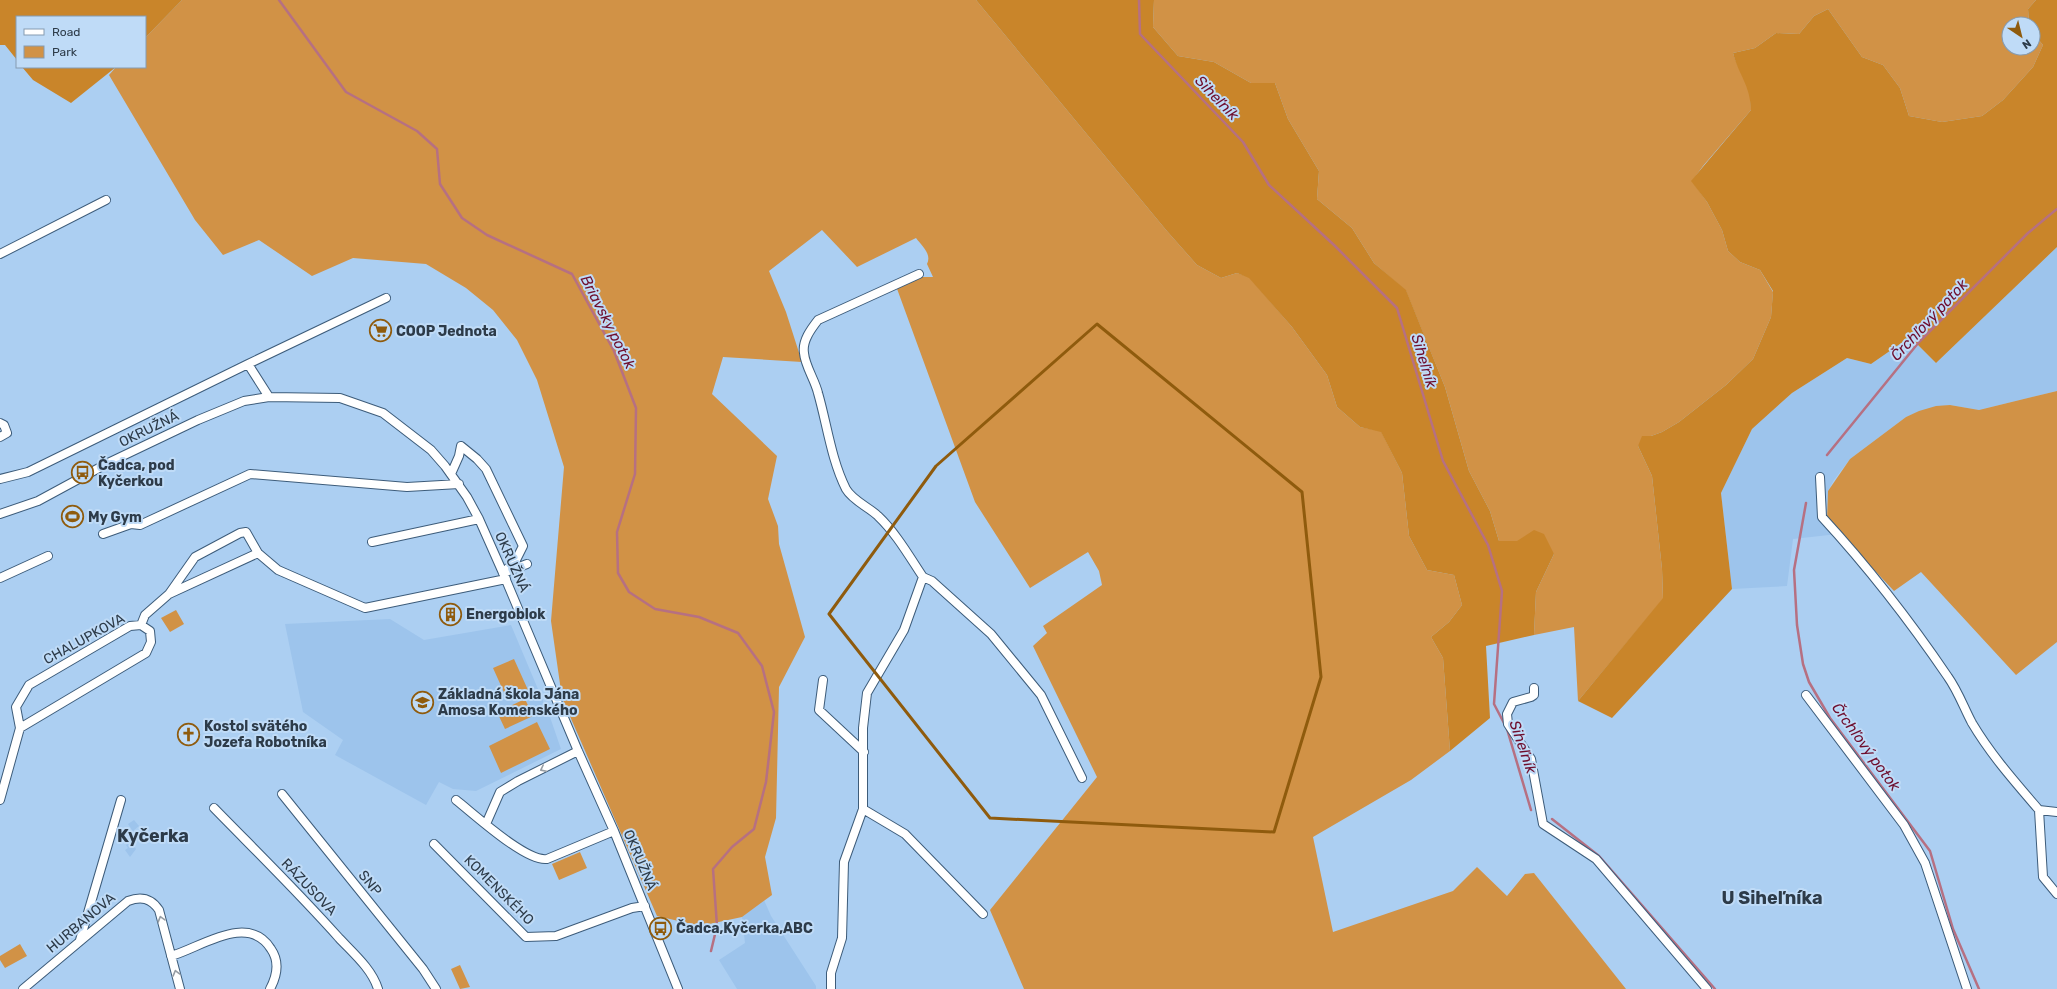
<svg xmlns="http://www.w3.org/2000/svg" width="2057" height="989" viewBox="0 0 2057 989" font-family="Rubik,sans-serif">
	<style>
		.built { fill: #9dc4ec }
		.green { fill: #d19246 }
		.forest { fill: #c9852a }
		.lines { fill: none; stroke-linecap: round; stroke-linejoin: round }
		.stream { stroke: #b67082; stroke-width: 2.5 }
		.minor-casing { stroke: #3d5c7a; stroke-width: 10 }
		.minor { stroke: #fff; stroke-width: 8 }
		.oneway { stroke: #969da4 }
		.marked { fill: none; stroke: #8f5b0d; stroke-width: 3; stroke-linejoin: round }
		.labels { text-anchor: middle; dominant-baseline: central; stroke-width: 4; stroke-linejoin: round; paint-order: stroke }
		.poi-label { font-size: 14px; font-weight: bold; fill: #2d3b49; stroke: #bfdbf7; text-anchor: start }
		.street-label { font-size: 14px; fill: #2d3b49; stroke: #bfdbf7 }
		.water-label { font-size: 15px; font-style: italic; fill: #6e0e2d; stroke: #bfdbf7 }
		.district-label { font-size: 18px; font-weight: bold; fill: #2d3b49; stroke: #bfdbf7 }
	</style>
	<rect width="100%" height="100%" fill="#accff2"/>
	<path class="built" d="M2057,247V391L1979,410L1950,405L1920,411L1906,417L1850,459L1834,480L1828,491L1827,520L1838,534L1793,539L1787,586L1732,589L1721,493L1752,429L1792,393L1847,358L1871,364L1910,337L1936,363Z
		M390,619L424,640L511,625L551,720L561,749L476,791L453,789L439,782L426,805L335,755L343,740L303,712L285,624Z
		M134,820L139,826L133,831L137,837L134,839L136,842L133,845L136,849L130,857L125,850L128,848L126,845L130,843L127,839L130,836L128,833L132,830L128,824Z
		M764,900L771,916L816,986V989H737L719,960L745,943L742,917Z"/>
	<path class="green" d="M182,0H976L1166,230L1197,265L1221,278L1237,273L1249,277L1292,327L1327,375L1337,407L1360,427L1381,431L1402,473L1409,536L1427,570L1454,575L1462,605L1449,622L1431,637L1443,658L1450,751L1411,780L1313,837L1333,932L1453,891L1477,867L1507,896L1525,874L1534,873L1626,989H1024L990,910L1097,777L1033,646L1047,633L1043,626L1102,585L1099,571L1088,552L1030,588L975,502L896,286L921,277H933L927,264C932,254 922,246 916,238L857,267L822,230L769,271L786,312L802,362L723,357L712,394L777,456L768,499L778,526L779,544L805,637L779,687L776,818L765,857L772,895L742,917L700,926L657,916L562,698L551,621L564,467L537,380L517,340L493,310L466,288L426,264L353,258L312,276L259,240L223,255L195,220L109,75L116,67H145V38Z
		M1154,0H2036L2028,9L2029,24H2009V48H2033V33L2043,45L2033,67L2003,100L1982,116L1942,122L1909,116L1900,88L1883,65L1862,57L1828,9L1814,16L1799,34L1776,33L1755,48L1733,53C1736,64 1742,72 1746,82C1750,91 1751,100 1751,110L1703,166L1692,181L1707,202L1722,230L1728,251L1740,262L1760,270L1773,292L1771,317L1753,359L1726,385L1679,422L1662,432L1651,436L1638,446L1652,476L1662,569L1663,599L1578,701L1574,627L1534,635L1536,592L1554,554L1517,542L1499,541L1490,511L1469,471L1445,387L1406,291L1374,263L1352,228L1317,199L1319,171L1288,119L1275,83H1251L1214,62L1178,56L1153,27Z
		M2057,391V642L2016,675L1921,572L1894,591L1827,520L1828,491L1850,459L1906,417L1919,411L1936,406L1950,405L1979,410Z
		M176,610L184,624L170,632L161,618Z
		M514,659L528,690L507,699L493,668Z
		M525,699L533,716L505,729L497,712Z
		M537,722L550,749L501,773L489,746Z
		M580,852L587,868L559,880L552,864Z
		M20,944L27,956L5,968L0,960V956Z
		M460,965L470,987L460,989L451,969Z"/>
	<path class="forest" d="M0,0H182L145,38V17H17V60L5,45H0Z
		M976,0H1154L1153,27L1178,56L1214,62L1251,83H1275L1288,119L1319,171L1317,199L1352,228L1374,263L1406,290L1445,387L1469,471L1490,511L1499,541H1517L1534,530L1544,534L1554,554L1536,592L1534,635L1486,646L1490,718L1450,751L1443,658L1431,637L1449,622L1462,605L1454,575L1427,570L1409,536L1402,473L1381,432L1360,427L1337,407L1327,375L1292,327L1249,278L1237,273L1221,278L1197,265L1166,230Z
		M2036,0H2057V247L1936,363L1910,337L1871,364L1847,358L1792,393L1752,429L1721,493L1732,589L1612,718L1578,701L1663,598L1662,569L1652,476L1638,446L1642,436H1651L1662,432L1679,422L1726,385L1753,359L1771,317L1773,291L1760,270L1740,262L1728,251L1722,230L1707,202L1691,181L1751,110C1750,84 1739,76 1733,53L1755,48L1776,33L1799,34L1814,16L1828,9L1862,57L1883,65L1900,88L1909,116L1942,122L1982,116L2003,100L2033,67L2043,45L2033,33V24H2029L2028,9Z
		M22,67H116L71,103L33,80Z"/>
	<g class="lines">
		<path class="stream" d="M279,0L346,92L417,131L437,149L440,184L462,218L487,235L572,274L614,351L636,408L635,474L617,532L618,573L629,592L655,609L699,617L738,633L762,666L774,712L766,782L754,829L732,847L713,869L717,926L711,951
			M1139,0L1140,34L1243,142L1269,185L1334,245L1397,308L1443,461L1488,545L1502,591L1494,704L1505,725
			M1827,455L1919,342L2028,233L2057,209
			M1806,503L1794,570L1797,625L1803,664L1809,682L1830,718L1930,851L1953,929L1979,989
			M1507,729L1531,810
			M1552,819L1599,856L1715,989"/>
		<defs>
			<path id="minor" d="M0,254L106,200
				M919,274L818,320C811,329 802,341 804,353C805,366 815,380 818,393C827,424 831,459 846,489C853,501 869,507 878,516C896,533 909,556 923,577
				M269,397L248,364L386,298
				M0,423L4,425L7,433L0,437
				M451,474L459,456L461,446L477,459L486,469L523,546L516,560L503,573
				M1820,477L1822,517C1868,567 1910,621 1948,677C1958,691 1964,708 1972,723C1991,755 2015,782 2039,810
				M0,479L28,472L248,364
				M0,514L38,501L110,462L198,420L244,401L269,397L340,398L383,413L431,450L445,466L467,497L479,519L503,573L578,751L614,831L678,989
				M103,534L131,524L140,525L250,474L407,487L459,484
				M372,542L479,519
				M506,572L527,564
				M0,578L48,556
				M169,594L195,557L240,533L246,532L258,553L278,570L365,608L506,579
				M141,625L145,615L169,594L258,553
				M823,680L819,710L864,752
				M1534,688V695L1531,697L1513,702L1507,714L1508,724L1531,759L1543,824L1596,859L1707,989
				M1806,695L1904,825L1925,863L1967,989
				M282,794L423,969L436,989
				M0,800L20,728L16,707L29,685L130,626L141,625L150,631L151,642L146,653L20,728
				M456,800C474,814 526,862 547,859L614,831
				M214,808C256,851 299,893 339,938C353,953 372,969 378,989
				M863,809L905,834L983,914
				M2057,812L2039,810L2043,877L2057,894
				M486,824L500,792L518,781L578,751
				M434,844L526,937L556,936L632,908L645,906
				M80,940L121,800
				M171,956C200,948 248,912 271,949C280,962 277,976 270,989
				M23,989L128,901C141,896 151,898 159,910L180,989
				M831,989V973L842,938L844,862L863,809V728L867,693L904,630L923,577L932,581L991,634L1041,695L1082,778"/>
		</defs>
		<use href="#minor" class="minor-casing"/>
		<use href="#minor" class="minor"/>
	</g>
	<defs><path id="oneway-chevron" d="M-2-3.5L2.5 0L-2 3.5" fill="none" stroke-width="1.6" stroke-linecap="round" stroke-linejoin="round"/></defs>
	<g class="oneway">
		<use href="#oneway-chevron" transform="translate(543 769) rotate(153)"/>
		<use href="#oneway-chevron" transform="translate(161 919) rotate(-106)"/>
		<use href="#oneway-chevron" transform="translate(176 973) rotate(-105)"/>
	</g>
	<path class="marked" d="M1097,324L1302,492L1321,677L1274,832L990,818L829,614L936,466Z"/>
	<defs>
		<symbol id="supermarket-ring" viewBox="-11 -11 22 22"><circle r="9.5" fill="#bfdbf7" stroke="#8f5b0d" stroke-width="1.5"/><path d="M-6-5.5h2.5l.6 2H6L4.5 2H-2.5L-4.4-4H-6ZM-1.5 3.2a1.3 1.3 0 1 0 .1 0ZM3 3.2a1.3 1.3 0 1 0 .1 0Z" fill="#8f5b0d"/></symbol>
		<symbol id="bus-ring" viewBox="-11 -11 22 22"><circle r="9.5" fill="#bfdbf7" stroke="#8f5b0d" stroke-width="1.5"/><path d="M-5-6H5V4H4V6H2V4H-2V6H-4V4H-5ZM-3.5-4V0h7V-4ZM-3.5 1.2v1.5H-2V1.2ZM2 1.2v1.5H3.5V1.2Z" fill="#8f5b0d"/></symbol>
		<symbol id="stadium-ring" viewBox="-11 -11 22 22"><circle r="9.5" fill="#bfdbf7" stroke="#8f5b0d" stroke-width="1.5"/><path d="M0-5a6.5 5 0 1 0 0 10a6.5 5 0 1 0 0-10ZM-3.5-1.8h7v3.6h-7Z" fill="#8f5b0d"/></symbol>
		<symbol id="building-ring" viewBox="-11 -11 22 22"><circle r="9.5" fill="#bfdbf7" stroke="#8f5b0d" stroke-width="1.5"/><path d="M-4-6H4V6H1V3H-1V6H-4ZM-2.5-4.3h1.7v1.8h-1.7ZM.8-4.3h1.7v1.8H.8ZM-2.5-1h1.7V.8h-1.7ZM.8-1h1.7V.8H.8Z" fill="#8f5b0d"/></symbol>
		<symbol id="school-ring" viewBox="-11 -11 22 22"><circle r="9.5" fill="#bfdbf7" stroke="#8f5b0d" stroke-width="1.5"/><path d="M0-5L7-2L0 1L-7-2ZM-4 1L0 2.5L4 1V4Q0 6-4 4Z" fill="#8f5b0d"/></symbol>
		<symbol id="church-ring" viewBox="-11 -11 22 22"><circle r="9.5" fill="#bfdbf7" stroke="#8f5b0d" stroke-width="1.5"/><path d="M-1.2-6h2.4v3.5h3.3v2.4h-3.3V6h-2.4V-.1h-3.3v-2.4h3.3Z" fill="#8f5b0d"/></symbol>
	</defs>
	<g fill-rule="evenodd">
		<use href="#supermarket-ring" x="368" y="318" width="25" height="25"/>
		<use href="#bus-ring" x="70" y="460" width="25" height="25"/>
		<use href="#stadium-ring" x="60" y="504" width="25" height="25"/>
		<use href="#building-ring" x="438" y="602" width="25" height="25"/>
		<use href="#school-ring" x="410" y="690" width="25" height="25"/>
		<use href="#church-ring" x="176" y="722" width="25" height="25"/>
		<use href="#bus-ring" x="648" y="916" width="25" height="25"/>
	</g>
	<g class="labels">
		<g class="poi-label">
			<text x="396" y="331">COOP Jednota</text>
			<text x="98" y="465">Čadca, pod<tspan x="98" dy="16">Kyčerkou</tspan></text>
			<text x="88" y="517">My Gym</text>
			<text x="466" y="614">Energoblok</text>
			<text x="438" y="694">Základná škola Jána<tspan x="438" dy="16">Amosa Komenského</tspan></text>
			<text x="204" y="726">Kostol svätého<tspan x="204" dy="16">Jozefa Robotníka</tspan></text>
			<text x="676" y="928">Čadca,Kyčerka,ABC</text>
		</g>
		<g class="street-label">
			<text transform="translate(149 429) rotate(-26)">OKRUŽNÁ</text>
			<text transform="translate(512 562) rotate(66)">OKRUŽNÁ</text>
			<text transform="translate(84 639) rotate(-29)">CHALUPKOVA</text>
			<text transform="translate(640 860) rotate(67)">OKRUŽNÁ</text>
			<text transform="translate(370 883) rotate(51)">SNP</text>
			<text transform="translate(309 887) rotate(46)">RÁZUSOVA</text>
			<text transform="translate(499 890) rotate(45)">KOMENSKÉHO</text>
			<text transform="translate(81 923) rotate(-40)">HURBANOVA</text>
		</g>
		<g class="water-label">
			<text transform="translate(1217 98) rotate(46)">Siheľník</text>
			<text transform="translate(1929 320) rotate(-47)">Črchľový potok</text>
			<text transform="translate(608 322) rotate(63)">Briavsky potok</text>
			<text transform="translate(1424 361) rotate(73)">Siheľník</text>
			<text transform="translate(1523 747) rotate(71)">Siheľník</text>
			<text transform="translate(1866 747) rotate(54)">Črchľový potok</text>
		</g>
		<g class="district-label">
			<text x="153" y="836">Kyčerka</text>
			<text x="1772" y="898">U Siheľníka</text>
		</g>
	</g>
	<rect x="16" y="16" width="130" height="52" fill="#bfdbf7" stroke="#859bb1"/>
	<rect x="24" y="29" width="20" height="6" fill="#ffffff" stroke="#859bb1"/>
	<text x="52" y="36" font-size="12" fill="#2d3b49">Road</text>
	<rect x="24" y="46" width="20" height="12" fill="#d19246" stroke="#859bb1"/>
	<text x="52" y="56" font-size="12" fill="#2d3b49">Park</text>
	<g transform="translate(2021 36) rotate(145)"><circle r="19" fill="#bfdbf7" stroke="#859bb1"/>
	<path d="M0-3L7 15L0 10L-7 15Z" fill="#8f5b0d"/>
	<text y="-6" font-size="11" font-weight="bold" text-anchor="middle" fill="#2d3b49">N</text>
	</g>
</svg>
